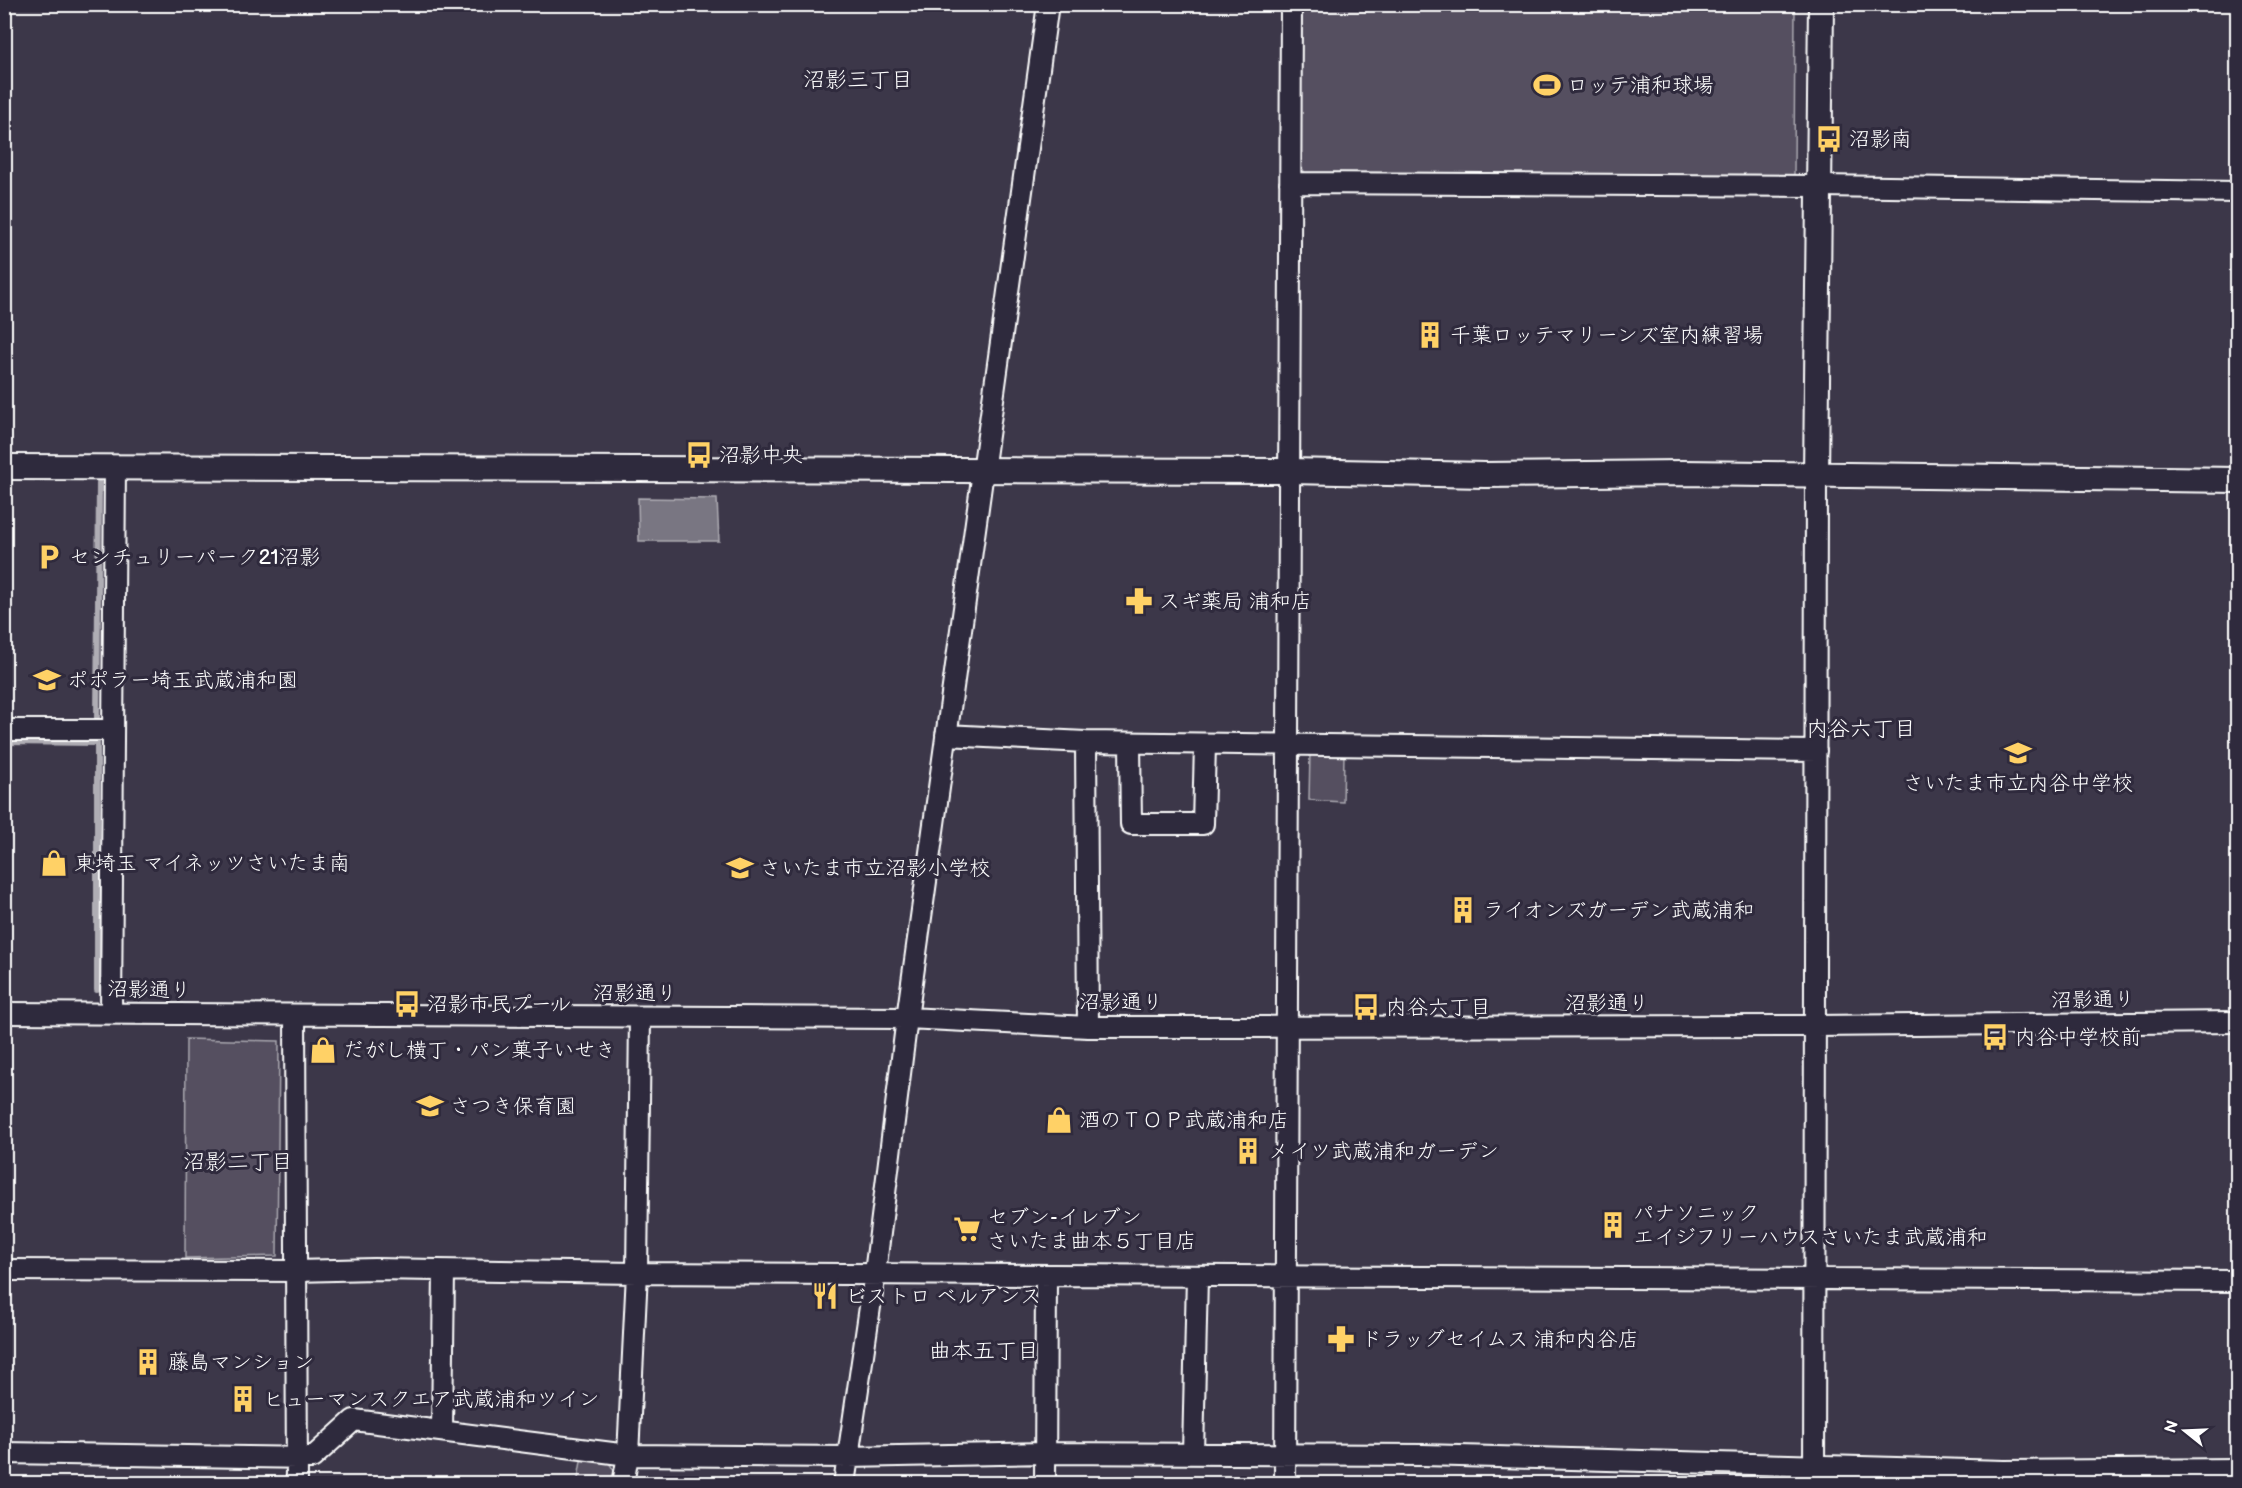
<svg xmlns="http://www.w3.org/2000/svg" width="2242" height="1488" viewBox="0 0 2242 1488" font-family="'Balsamiq Sans','Klee One',sans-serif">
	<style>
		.green { fill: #555060; stroke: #aaa8b0; stroke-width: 1.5 }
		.water { fill: #797682; stroke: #afadb4; stroke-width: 1.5 }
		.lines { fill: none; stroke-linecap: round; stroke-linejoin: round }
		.stream { stroke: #afadb4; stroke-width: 6 }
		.minor-casing { stroke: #fff; stroke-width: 24 }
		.tertiary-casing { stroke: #fff; stroke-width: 28 }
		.minor { stroke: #2f2a3d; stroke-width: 20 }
		.tertiary { stroke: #2f2a3d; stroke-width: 24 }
		.labels { text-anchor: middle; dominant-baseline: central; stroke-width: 6; stroke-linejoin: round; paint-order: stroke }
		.poi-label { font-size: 21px; fill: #fff; stroke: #2f2a3d; text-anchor: start }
		.street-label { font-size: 21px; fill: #fff; stroke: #2f2a3d }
		.neighbourhood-label { font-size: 22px; fill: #fff; stroke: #2f2a3d }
	</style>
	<rect width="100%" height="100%" fill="#3c3749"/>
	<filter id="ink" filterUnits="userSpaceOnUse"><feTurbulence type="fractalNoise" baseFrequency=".0167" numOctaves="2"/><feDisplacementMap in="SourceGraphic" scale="12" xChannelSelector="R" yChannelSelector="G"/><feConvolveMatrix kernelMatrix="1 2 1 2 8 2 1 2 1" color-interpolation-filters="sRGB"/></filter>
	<g filter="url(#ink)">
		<path class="green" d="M1301,5H1795L1794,177L1305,173L1300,165Z
			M1310,753L1344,754L1343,802L1309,800Z
			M186,1039L279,1041L277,1256L185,1258Z
			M582,1456L606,1458L618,1477L616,1483L577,1484Z"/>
		<path class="water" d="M638,498L717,499L719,541H639Z"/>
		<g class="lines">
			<path class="stream" d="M97,720L99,483
				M4,742L97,743V990"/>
			<defs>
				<path id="minor" d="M1290,183L1821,186L2238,192
					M4,730H113
					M946,735L1086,742L1816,751
					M1086,742L1088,1027
					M1130,743L1131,824H1203L1205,744
					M4,1013L907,1018L1088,1027L1815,1026L2238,1022
					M111,1013L115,467
					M295,1015L297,1484
					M4,1270L296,1271L374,1269L637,1273L2238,1281
					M442,1430L444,1271
					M4,1453L312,1458L354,1420L628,1455L848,1457L1045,1453L1423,1455L2004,1471L2238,1469
					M1193,1454L1197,1276
					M623,1484L628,1455L637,1273L640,1017
					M844,1484L875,1273L907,1018L1048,4
					M1045,1484L1046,1276
					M1285,1484L1291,4
					M1814,1484L1816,476"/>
				<path id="tertiary" d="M4,467L1289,471L1485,475L1682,473L2238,480
					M1816,476L1821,4"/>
			</defs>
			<use href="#minor" class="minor-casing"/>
			<use href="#tertiary" class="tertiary-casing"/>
			<use href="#minor" class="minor"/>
			<use href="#tertiary" class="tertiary"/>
		</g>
	</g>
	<defs>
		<symbol id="stadium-bare" viewBox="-9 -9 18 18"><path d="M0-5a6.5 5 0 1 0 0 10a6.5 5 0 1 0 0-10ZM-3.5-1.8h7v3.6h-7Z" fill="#ffd166" stroke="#2f2a3d" stroke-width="2.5" paint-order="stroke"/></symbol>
		<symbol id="bus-bare" viewBox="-9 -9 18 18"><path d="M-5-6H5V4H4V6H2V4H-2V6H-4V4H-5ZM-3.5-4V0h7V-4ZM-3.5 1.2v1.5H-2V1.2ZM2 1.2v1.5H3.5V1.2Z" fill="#ffd166" stroke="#2f2a3d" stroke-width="2.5" paint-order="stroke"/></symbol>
		<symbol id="building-bare" viewBox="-9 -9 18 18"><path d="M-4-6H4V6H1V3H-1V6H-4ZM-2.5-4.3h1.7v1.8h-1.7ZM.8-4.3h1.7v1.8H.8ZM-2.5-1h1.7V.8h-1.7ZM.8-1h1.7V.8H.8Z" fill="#ffd166" stroke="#2f2a3d" stroke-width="2.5" paint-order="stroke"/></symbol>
		<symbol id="parking-bare" viewBox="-9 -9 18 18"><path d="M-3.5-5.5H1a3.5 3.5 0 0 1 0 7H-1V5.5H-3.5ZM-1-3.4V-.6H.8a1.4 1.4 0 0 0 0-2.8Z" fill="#ffd166" stroke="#2f2a3d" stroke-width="2.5" paint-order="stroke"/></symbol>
		<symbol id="pharmacy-bare" viewBox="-9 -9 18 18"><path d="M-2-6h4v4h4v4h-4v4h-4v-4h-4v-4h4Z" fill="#ffd166" stroke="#2f2a3d" stroke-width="2.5" paint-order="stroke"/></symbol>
		<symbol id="school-bare" viewBox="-9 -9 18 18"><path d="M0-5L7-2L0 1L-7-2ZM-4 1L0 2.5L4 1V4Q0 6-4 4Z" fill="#ffd166" stroke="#2f2a3d" stroke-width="2.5" paint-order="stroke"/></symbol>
		<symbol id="shop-bare" viewBox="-9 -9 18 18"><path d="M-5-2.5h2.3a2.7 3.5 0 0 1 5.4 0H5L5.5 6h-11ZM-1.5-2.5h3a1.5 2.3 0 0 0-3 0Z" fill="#ffd166" stroke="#2f2a3d" stroke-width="2.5" paint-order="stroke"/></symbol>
		<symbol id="supermarket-bare" viewBox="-9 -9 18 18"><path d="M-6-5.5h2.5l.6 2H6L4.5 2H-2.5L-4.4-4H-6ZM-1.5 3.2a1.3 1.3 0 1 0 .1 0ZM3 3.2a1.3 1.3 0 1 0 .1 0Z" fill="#ffd166" stroke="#2f2a3d" stroke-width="2.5" paint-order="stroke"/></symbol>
		<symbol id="restaurant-bare" viewBox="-9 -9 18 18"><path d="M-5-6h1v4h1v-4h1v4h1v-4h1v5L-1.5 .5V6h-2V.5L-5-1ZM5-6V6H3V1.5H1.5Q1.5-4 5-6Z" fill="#ffd166" stroke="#2f2a3d" stroke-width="2.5" paint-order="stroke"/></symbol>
	</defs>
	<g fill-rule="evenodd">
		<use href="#stadium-bare" x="1528" y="66" width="38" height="38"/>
		<use href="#bus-bare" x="1810" y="120" width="38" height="38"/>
		<use href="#building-bare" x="1411" y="316" width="38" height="38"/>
		<use href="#bus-bare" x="680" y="436" width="38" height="38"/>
		<use href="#parking-bare" x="30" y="538" width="38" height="38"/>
		<use href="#pharmacy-bare" x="1120" y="582" width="38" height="38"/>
		<use href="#school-bare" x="28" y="661" width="38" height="38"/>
		<use href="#school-bare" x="1999" y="734" width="38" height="38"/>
		<use href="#shop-bare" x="35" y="844" width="38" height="38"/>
		<use href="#school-bare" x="721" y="849" width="38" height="38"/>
		<use href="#building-bare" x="1444" y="891" width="38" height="38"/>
		<use href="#bus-bare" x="388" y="985" width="38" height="38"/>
		<use href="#bus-bare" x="1347" y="988" width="38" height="38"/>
		<use href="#bus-bare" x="1976" y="1018" width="38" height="38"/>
		<use href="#shop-bare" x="304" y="1031" width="38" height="38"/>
		<use href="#school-bare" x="411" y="1087" width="38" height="38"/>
		<use href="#shop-bare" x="1040" y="1101" width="38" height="38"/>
		<use href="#building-bare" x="1229" y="1132" width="38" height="38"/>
		<use href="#building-bare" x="1594" y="1206" width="38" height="38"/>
		<use href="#supermarket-bare" x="948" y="1210" width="38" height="38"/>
		<use href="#restaurant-bare" x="806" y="1277" width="38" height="38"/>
		<use href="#pharmacy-bare" x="1322" y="1320" width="38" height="38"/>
		<use href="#building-bare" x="129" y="1343" width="38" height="38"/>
		<use href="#building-bare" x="224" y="1380" width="38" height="38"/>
	</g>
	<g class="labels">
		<g class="poi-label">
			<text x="1567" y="85">ロッテ浦和球場</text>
			<text x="1849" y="139">沼影南</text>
			<text x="1450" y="335">千葉ロッテマリーンズ室内練習場</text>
			<text x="719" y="455">沼影中央</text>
			<text x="69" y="557">センチュリーパーク21沼影</text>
			<text x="1159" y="601">スギ薬局 浦和店</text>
			<text x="67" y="680">ポポラー埼玉武蔵浦和園</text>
			<text x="2018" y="783" text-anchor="middle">さいたま市立内谷中学校</text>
			<text x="74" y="863">東埼玉 マイネッツさいたま南</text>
			<text x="760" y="868">さいたま市立沼影小学校</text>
			<text x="1483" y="910">ライオンズガーデン武蔵浦和</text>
			<text x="427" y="1004">沼影市民プール</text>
			<text x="1386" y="1007">内谷六丁目</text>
			<text x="2015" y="1037">内谷中学校前</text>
			<text x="343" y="1050">だがし横丁・パン菓子いせき</text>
			<text x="450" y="1106">さつき保育園</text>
			<text x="1079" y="1120">酒のＴＯＰ武蔵浦和店</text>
			<text x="1268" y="1151">メイツ武蔵浦和ガーデン</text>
			<text x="1633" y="1213">パナソニック<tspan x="1633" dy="24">エイジフリーハウスさいたま武蔵浦和</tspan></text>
			<text x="987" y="1217">セブン-イレブン<tspan x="987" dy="24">さいたま曲本５丁目店</tspan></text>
			<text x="845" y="1296">ビストロ ベルアンス</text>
			<text x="1361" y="1339">ドラッグセイムス 浦和内谷店</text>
			<text x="168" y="1362">藤島マンション</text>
			<text x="263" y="1399">ヒューマンスクエア武蔵浦和ツイン</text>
		</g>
		<g class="street-label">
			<text transform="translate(149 990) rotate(1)">沼影通り</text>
			<text x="635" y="993">沼影通り</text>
			<text transform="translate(2093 1000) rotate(-1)">沼影通り</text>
			<text x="1121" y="1002">沼影通り</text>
			<text x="1607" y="1003">沼影通り</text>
		</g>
		<g class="neighbourhood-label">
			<text x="858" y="80">沼影三丁目</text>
			<text x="1861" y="729">内谷六丁目</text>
			<text x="238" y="1162">沼影二丁目</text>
			<text x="984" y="1351">曲本五丁目</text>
		</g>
	</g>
	<rect width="2242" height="1488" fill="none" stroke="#2f2a3d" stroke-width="24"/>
	<rect x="12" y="12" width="2218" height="1464" fill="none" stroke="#fff" stroke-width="2" filter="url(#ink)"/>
	<g transform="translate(2185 1431) rotate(288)" stroke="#2f2a3d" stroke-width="4.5" paint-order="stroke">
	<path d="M0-4.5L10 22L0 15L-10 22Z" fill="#ffffff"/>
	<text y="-9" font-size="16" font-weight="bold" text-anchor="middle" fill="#ffffff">N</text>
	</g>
</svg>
